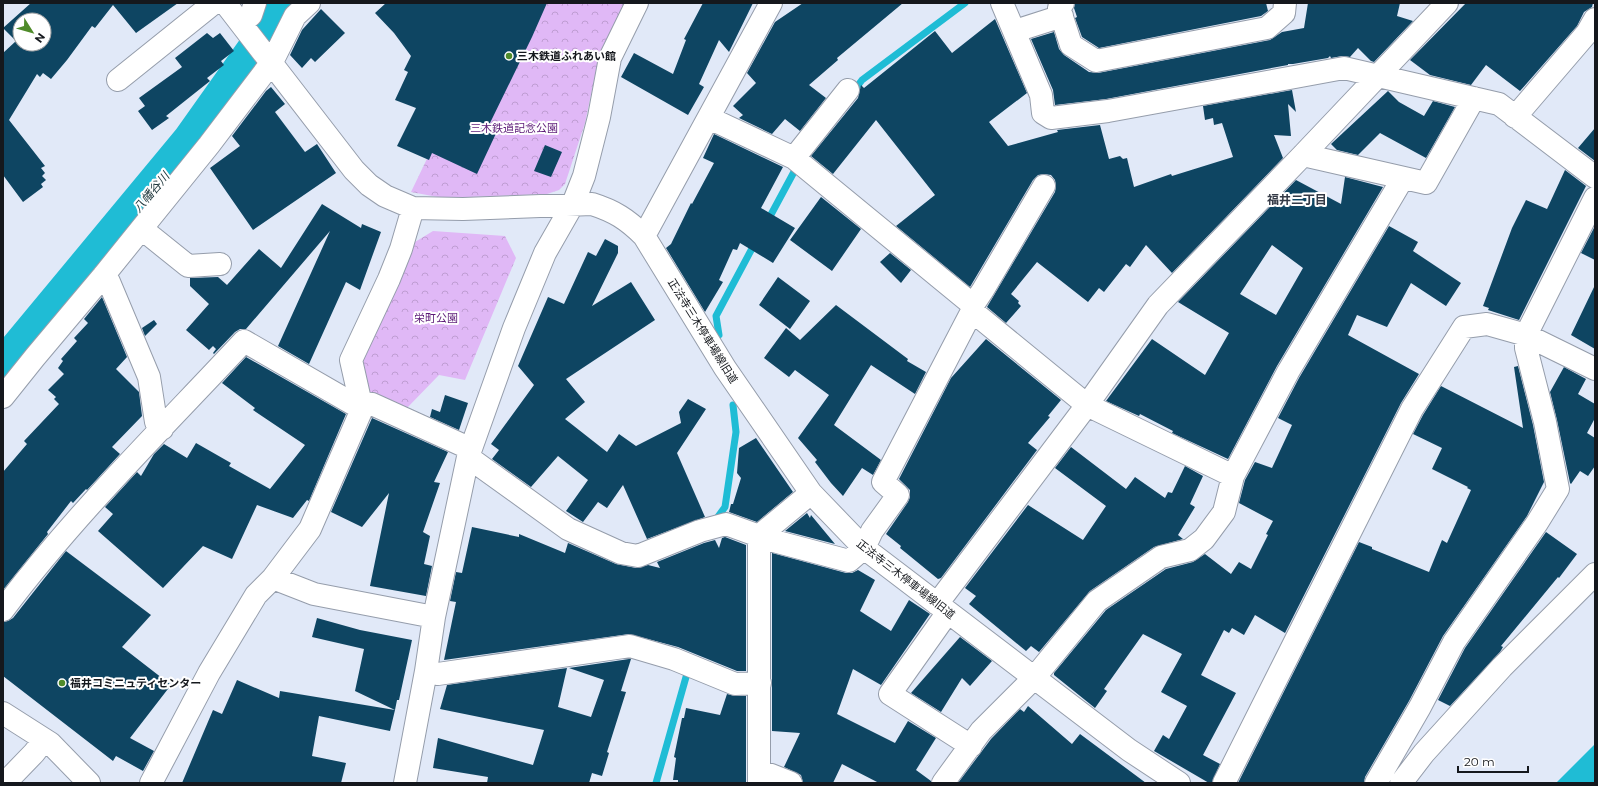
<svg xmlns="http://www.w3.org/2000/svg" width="1598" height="786" viewBox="0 0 1598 786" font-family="Montserrat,'Noto Sans JP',sans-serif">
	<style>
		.park { fill: url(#park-crowns) }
		.water { fill: #1fbcd5 }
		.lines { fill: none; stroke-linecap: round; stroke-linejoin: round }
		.stream { stroke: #1fbcd5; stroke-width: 7 }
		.river { stroke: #1fbcd5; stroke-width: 42 }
		.building { fill: #0e4562; fill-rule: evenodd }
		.minor-casing { stroke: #959dab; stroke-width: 24 }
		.minor { stroke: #fff; stroke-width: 22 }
		.poi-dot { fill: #4f8b2a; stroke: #fff; stroke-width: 1.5 }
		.labels { text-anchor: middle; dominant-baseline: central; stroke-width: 4; stroke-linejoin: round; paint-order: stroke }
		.poi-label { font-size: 11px; font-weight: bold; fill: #15181d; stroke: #fff; text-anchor: start }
		.park-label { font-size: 11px; fill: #5c1b77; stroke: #fff }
		.street-label { font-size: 11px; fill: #15181d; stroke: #fff }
		.water-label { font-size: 12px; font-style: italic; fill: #1e363b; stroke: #fff }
		.neighbourhood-label { font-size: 12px; font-weight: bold; fill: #343a46; stroke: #fff }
	</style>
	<defs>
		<pattern id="park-crowns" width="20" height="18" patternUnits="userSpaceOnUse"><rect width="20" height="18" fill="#e0b8f6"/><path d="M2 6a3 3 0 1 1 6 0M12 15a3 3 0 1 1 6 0" fill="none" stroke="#bf9dd2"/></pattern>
	</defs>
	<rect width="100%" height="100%" fill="#e1e9f8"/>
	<path class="park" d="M502,3H626L597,66L585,123L565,184L559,190L547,194L443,198L411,192Z
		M433,231L505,236L516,258L465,380L439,375L406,409L368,392L362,354L415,242Z"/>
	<path class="water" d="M1595,744V783H1556Z"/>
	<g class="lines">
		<path class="stream" d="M853,92L862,80L965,3
			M767,222L795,170
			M719,335L716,316L756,241
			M717,518L725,507L736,432L733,405
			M656,783L688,670"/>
		<path class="river" d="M3,371L193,142L271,32L282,3"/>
	</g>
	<path class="building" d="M31,3H178L136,33L113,5L95,28L92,26L67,60L51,79L43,73L40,77L37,74L9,120L45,166L41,168L45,173L42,176L46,180L41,184L43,187L23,202L3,175V53L16,41L3,28ZM20,20H44V44H20Z
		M386,3H547L532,37L490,123L499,127L477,174L432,153L429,160L397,146L416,108L395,100L408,72L404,70L411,56L394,33L375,13Z
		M703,3H753L729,52L719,40L699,84L704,87L688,115L621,77L634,53L673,74L686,40L684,39Z
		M803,3H903L837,58L838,60L809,85L826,98L800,131L785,119L772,134L739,118L743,115L733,106L756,83L747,73L775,22Z
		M1075,3H1266L1268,11L1261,16L1099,48L1082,37L1075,18L1077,17L1074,8Z
		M1308,3H1400L1397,16L1413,21L1374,62L1371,61L1358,48L1350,57L1342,56L1331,58L1330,56L1328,58L1293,64H1288V65L1106,99L1055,105L1053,90L1031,39L1054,32L1059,49L1064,55L1089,72L1098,73L1270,40L1282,32L1304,28Z
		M1466,3H1593L1592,7L1584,12L1577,26L1520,91L1486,65L1471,85L1430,75L1410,60Z
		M321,9L345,33L315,62L311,58L302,68L290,55L302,30Z
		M995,19L1027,93L989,122L1008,146L1058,132L1057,130L1100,125L1109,159L1120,156L1123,159L1127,158L1134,187L1171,174L1172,176L1233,157L1222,123L1214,125L1213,118L1205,120L1203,106L1292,90L1296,112L1288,104L1291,136L1274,135L1283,158L1172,273L1146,245L1130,267L1126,264L1104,292L1099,288L1088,302L1037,262L1011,294L1019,301L1018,303L1021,306L1006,323L987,307L1055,192L1056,186L1055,180L1051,175L1044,174L1038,175L1033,180L970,287L896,226L935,195L876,120L833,174L811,156L858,98L861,85L864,88L935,31L952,53Z
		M207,33L213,38L220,33L234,51L221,61L224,65L207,78L210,81L166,116L169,118L152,130L138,111L145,106L139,98L182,67L175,58Z
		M271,87L285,104L275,112L305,152L317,144L336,173L253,230L210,168L240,146L232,136L266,91Z
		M1388,91L1399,102L1424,116L1433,101L1455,107L1426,158L1380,133L1358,155L1337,150L1331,144Z
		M1595,128V161L1578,148Z
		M714,134L783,167L761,208L795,228L773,263L740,243L737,250L733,249L719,280L723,282L705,312L666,248L671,244L691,203L692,204L714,163L703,158Z
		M545,145L562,152L551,177L534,171Z
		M1565,170L1586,186L1519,320L1488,310L1489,308L1483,306L1512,228L1526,200L1547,209Z
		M1345,177L1383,187L1277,366L1228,459L1172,433L1173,431L1140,414L1139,416L1106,401L1152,339L1205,375L1229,333L1178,302L1296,180L1341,204ZM1272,245L1303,268L1276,315L1240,294Z
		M821,197L861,229L832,271L790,240Z
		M322,204L361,228L362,224L381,232L360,290L346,282L309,364L278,346L330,231L246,329H240L235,332L214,354L213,353L216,349L213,346L209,350L186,330L209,304L190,286V278L218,277L227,285L259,249L281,268Z
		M1389,226L1418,242L1413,251L1461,283L1446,306L1411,283L1387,327L1357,315L1348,335L1419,374L1401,403L1285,633L1255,615L1244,635L1232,628L1229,633L1224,630L1201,675L1236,693L1203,755L1220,764L1212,783H1209L1154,751L1163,735L1169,739L1187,706L1161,692L1182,654L1143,634L1104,689L1107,691L1095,708L1054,675V673L1106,610L1166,569L1193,562L1205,554L1231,574L1239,562L1251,569L1268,535L1266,534L1273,521L1239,503L1245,480L1255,462L1272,468L1292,425L1278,418L1299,378Z
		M1595,226V260L1581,253Z
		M605,239L618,246V253L592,306L631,282L655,320L566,379L585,402L565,419L607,452L619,434L636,446L681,423L679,412L688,399L706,409L677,453L705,517L647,539L623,485L607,508L598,502L583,522L566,511L588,480L558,456L531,487L492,459L499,450L491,444L534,385L518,366L548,297L564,304L588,252L596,256Z
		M890,253L911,270L901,283L880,262Z
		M778,277L810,301L790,329L759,305Z
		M1595,285V349L1571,335Z
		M102,297L127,357L116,369L139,392L142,416L112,447L120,454L87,490L86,489L73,503L71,501L47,532L48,534L3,590V472L27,444L24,441L59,404L54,399L56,397L48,390L64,374L58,368L63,361L61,359L77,341L74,338L88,323L84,319Z
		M836,305L908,359L907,361L926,372L915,394L871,365L834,425L881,460L873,475L862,468L843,496L831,483L815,462L817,460L798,438L829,395L795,370L789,377L764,358L786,328L800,340Z
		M154,320L157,324L145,336L142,328Z
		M986,339L1061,400L1048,416L1050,417L1028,443L1037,450L941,578L938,579L900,548L901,546L886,534L908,502L910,497V490L899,479L951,378Z
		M246,357L346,414L309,501L307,500L293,518L257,505L232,559L203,546L163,588L98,531L113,514L105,507L137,472L141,476L154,454L164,444L187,458L196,443L231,463L229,466L270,489L305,445L253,410L255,408L222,383Z
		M1518,366L1533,425L1544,482L1527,516L1443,636L1409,701L1365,777L1364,783H1238L1359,542L1372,547V549L1429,572L1442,540L1447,543L1471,490L1467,488L1468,487L1432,469L1442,448L1413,434L1423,415L1441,386L1523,428L1514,367Z
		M1564,367L1586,379L1578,394L1595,404V418L1587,433L1595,438V466L1588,476L1580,471L1571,484L1570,483L1557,420L1550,392Z
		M445,395L468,403L459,430L430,417L432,409L440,412Z
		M372,418L448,452L434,482L440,483L423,532L430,536L424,564L432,566L426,596L370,586L389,493L362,527L331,512Z
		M756,438L793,492L757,522L729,512L731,504H733L741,478L737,473L739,448Z
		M1071,447L1126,489L1135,477L1165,498L1168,492L1172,493L1185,466L1203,476L1190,504L1195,507L1178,535L1183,539L1154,547L1090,591L1039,652L1031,646L1026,651L969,604L976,596L965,588L1028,505L1083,540L1106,506L1055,468Z
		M807,513L810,518L811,515L835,544L785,531Z
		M472,527L519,537V534L565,553L568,543L616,564L636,568L648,565L660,568L657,562L704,543L715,540L719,548L722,538L725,537L746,545V671H737L678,647L629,634L444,660L456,602L450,601L456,572L462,573Z
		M1546,532L1577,554L1559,578L1558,577L1501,646L1503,647L1500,652L1450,706L1438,700L1465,648Z
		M66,551L151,615L122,647L171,685L130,738L154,751L143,771L116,756L113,761L3,676V622L8,621L13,618Z
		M772,553L846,573H852L858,570L875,580L860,611L891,631L909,600L930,614L881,685L853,669L837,714L895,743L908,721L936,738L916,770L931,781V783H879L842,764L833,783H803L801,775L784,767L800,733L772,731Z
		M317,618L360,630L412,640L399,700H397L395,710L355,691L364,649L312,637Z
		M960,637L992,661L970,686L962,678L941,712L911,693Z
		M629,659H631L621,691L626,692L607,752L609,753L602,776L592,773L589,783H487L488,777L433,768L438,738L533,765L544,730L440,709L447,685L567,668L558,707L591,717L604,680L569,668Z
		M237,680L279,698L280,691L395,710L390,731L319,716L312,756L346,763L341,783H182L213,710L222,714Z
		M727,694L735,696H746V783H678V780H673L676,758L674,757L682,718H684L686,708L720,715Z
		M1028,706L1072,744L1080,734L1146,783H958L991,739L1020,709L1024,712Z"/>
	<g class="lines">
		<defs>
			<path id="minor" d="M225,3L354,170L369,185L385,196L413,208L463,209L592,204C614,211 627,219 644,236L725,368L811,493L864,548L1129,750L1179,783
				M1002,3L1041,95L1043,113L1051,118L1108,111L1344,68L1499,104L1595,177
				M1063,3L1059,8L1071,45L1096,61L1267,28L1284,13L1285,3
				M242,23L251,15L255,3
				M1015,31L1062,16
				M118,80L214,3
				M1515,117L1587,33L1595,19
				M709,118L794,158L973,305
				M1303,155L1426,183L1474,98
				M794,158L848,90
				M142,229L188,266L220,264
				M644,236L771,3
				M104,275L109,282L149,377L156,422L162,429
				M972,311L1087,405L1233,476L1288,372L1403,178
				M3,397L35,357L104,275L209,145L272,62L295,16L309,3
				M360,403L372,404L471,449
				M468,457L568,529L621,553L638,556L700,531L726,524L770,540L849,561L864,548L872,531L898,495L883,482L972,311L973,305L983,290L1044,186
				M273,578L310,529L362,409L351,360L389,279L401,249L413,208
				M937,604L1087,405L1158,305L1303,155L1447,3
				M3,610C75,514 162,429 244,341L362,409
				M948,612L890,694L971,746
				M426,671L438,674L630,646L674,659L735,684L760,683
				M3,713L50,743L89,783
				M759,772L771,775L791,783
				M5,783L34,753L44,740
				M151,783L209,673L256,595L273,578L314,594L434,617
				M405,783L426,671L434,617L468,457L514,328L545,253L573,204L584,176L599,117L610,58L637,3
				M759,783V536L811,493
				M943,783L981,731L1034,678L1097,601L1161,557L1190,550L1204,539L1224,512L1233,476
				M1224,783L1412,409L1464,327L1487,324L1526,335L1595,369
				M1376,783L1420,707L1454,642L1537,523L1558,489L1545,422L1526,348V335L1595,198
				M1401,783L1424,753L1502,667L1595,574"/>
		</defs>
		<use href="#minor" class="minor-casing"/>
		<use href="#minor" class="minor"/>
	</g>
	<g class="poi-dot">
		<circle cx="509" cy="56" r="4"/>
		<circle cx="62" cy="683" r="4"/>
	</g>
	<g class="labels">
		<g class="poi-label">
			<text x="517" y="56">三木鉄道ふれあい館</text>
			<text x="70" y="683">福井コミニュティセンター</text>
		</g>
		<g class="park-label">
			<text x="514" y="128">三木鉄道記念公園</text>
			<text x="436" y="318">栄町公園</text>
		</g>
		<g class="street-label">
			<text transform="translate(703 331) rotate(58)">正法寺三木停車場線旧道</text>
			<text transform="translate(906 579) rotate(38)">正法寺三木停車場線旧道</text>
		</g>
		<g class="water-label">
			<text transform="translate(151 192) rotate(-50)">八幡谷川</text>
		</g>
		<g class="neighbourhood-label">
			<text x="1297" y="199">福井二丁目</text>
		</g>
	</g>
	<rect width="1598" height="786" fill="none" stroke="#15181d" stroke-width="8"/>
	<g transform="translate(32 32) rotate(127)"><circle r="19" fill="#ffffff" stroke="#a1a3a5"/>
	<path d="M0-3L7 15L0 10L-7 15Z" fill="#4f8b2a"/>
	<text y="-6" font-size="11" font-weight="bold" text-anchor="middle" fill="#15181d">N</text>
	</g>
	<path d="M1458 766v6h70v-6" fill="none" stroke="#15181d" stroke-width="2"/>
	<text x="1464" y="766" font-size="12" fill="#15181d" stroke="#ffffff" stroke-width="3" paint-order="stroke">20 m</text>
</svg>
